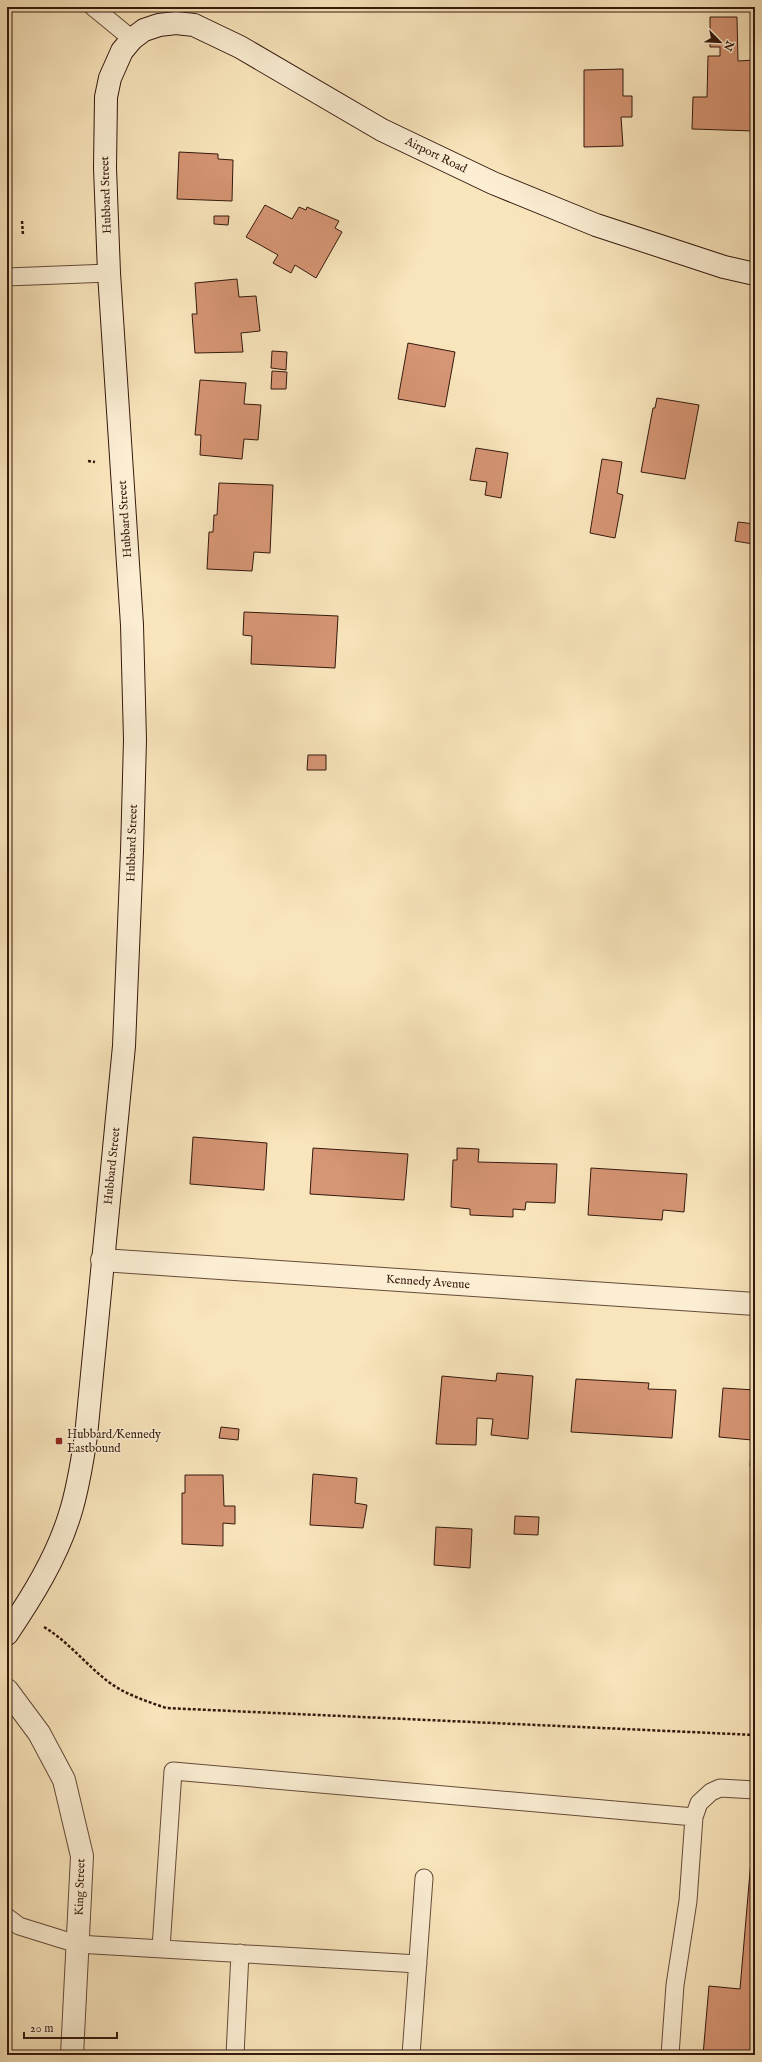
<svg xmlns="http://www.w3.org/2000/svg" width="762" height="2062" viewBox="0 0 762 2062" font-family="'IM FELL English',serif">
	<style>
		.building { fill: #d69574; stroke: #34180d }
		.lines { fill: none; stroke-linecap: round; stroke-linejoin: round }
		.lane-casing { stroke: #654b39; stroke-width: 19 }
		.street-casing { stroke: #654b39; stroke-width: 24 }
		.secondary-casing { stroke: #34180d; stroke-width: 24 }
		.path { stroke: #34180d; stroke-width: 2.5; stroke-dasharray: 3 2; stroke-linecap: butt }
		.lane { stroke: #fbeed3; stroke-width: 17 }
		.street { stroke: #fbeed3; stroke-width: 22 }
		.secondary { stroke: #fbeed3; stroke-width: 22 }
		.poi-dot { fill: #8f2418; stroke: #fbeed3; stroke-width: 1.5 }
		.labels { text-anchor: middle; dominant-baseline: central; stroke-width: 3; stroke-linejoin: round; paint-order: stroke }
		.street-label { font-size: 12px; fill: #34180d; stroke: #fbeed3 }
		.poi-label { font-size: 12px; fill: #34180d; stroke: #fbeed3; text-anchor: start }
	</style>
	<rect width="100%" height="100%" fill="#f9e5bc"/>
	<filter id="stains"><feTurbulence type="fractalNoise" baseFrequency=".005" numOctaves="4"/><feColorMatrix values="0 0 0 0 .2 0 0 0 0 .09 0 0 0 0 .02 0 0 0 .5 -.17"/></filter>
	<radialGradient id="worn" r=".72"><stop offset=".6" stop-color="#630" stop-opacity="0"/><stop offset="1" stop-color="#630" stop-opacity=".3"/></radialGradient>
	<path class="building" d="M710,17H737L738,61L755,60V131L692,129L693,97H707L708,56H720V47H710Z
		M623,69V96H632V117H621L623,146L584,147V70Z
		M179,152L218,154V159L233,160L232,201L177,199Z
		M265,205L292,219L299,207L306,210L307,207L339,221L335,228L342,232L316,278L295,265L291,273L273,263L278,255L246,237Z
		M214,216H229L228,225L214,224Z
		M237,279L239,297L256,296L260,331L241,333L243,352L195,353L192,314H197L195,283Z
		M408,343L455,352L445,407L398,399Z
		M272,351L287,352L286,370L271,368Z
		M272,371L287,372L286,389H271Z
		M200,380L246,383L244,404L261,405L258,440L244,439L242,459L200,455L201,435H195Z
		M657,398L699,405L685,479L641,472L653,408H655Z
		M476,448L508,453L501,498L485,495L487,482L470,480Z
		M602,459L622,462L617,493L623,495L615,538L590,533Z
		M219,483L273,485L270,553L254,552L252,571L207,569L209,532H213L214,515H217Z
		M738,522L755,524L753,544L735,541Z
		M244,612L338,616L335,668L251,664L252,636L243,635Z
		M308,755H326V770H307Z
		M193,1137L267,1143L264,1190L190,1184Z
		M313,1148L408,1154L404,1200L310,1194Z
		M457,1148L479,1149L478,1162L557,1164L555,1203L526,1202L525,1210L513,1209V1217L470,1215V1209L451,1207L453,1160H457Z
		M591,1168L687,1174L684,1212L663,1210L662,1220L588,1215Z
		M497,1373L533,1376L528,1439L491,1435L493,1419L477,1418L476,1445L436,1444L442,1376L496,1381Z
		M576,1379L649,1383L648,1389L676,1390L672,1438L571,1432Z
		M723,1388L755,1390V1466H750L752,1440L719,1437Z
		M221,1427L239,1429L238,1440L219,1438Z
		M313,1474L357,1478L355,1503L367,1505L363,1528L310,1525Z
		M185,1475H223L224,1506H235V1524L223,1523V1546L182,1544V1493H185Z
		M515,1516L539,1517L538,1535L514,1534Z
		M436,1527L472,1529L470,1568L434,1565Z
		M753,1837H755V2055H703L709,1986L740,1989Z"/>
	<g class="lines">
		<defs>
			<path id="lane" d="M93,7L132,39
				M7,277L109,273
				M7,1917L19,1926L77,1944L418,1964
				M161,1948L173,1771L694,1817
				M235,2055L240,1953
				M411,2055L424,1878
				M670,2055L675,1985L688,1901L694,1817L699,1803L711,1792L720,1788L755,1790"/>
			<path id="street" d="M102,1260L755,1304
				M7,1690L39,1733L64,1780L82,1856L72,2055"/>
			<path id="secondary" d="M7,1634C32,1597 57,1557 70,1514C78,1489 82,1463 86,1436L124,1046L132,851L135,740L132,625L109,273L105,168L106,97L110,78L122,51L132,39L144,30L159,25L176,23L194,25L240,47L382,130L493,183L596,225L724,267L755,274"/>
		</defs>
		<use href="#lane" class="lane-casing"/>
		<use href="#street" class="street-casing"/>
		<use href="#secondary" class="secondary-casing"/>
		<path class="path" d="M22,221L23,235
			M88,461L95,462
			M44,1627C69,1642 86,1665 110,1683C127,1695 146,1701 166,1708L755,1735"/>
		<use href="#lane" class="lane"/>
		<use href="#street" class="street"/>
		<use href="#secondary" class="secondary"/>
	</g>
	<rect class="poi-dot" x="55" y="1437" width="8" height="8" rx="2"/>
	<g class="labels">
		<g class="street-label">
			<text transform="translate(436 155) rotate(26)">Airport Road</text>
			<text transform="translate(106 195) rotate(-92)">Hubbard Street</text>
			<text transform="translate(125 519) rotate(-94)">Hubbard Street</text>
			<text transform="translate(132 843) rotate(-88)">Hubbard Street</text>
			<text transform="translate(112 1166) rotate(-84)">Hubbard Street</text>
			<text transform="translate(428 1282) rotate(4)">Kennedy Avenue</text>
			<text transform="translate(80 1887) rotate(-88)">King Street</text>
		</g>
		<g class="poi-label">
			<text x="67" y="1434">Hubbard/Kennedy<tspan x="67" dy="14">Eastbound</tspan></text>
		</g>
	</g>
	<rect width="762" height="2062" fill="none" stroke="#f9e5bc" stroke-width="24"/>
	<rect x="8" y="8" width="746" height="2046" fill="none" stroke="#34180d" stroke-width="2"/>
	<rect x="12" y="12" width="738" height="2038" fill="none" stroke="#34180d"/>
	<g transform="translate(720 42) rotate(114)" stroke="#fbeed3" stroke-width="3" paint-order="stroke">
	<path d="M0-3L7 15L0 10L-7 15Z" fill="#34180d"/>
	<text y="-6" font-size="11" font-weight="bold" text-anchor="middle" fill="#34180d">N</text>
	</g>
	<path d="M24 2032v6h93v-6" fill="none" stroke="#34180d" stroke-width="2"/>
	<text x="30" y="2032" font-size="12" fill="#34180d" stroke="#fbeed3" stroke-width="3" paint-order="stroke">20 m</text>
	<rect width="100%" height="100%" filter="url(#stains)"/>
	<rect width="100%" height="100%" fill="url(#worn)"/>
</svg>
